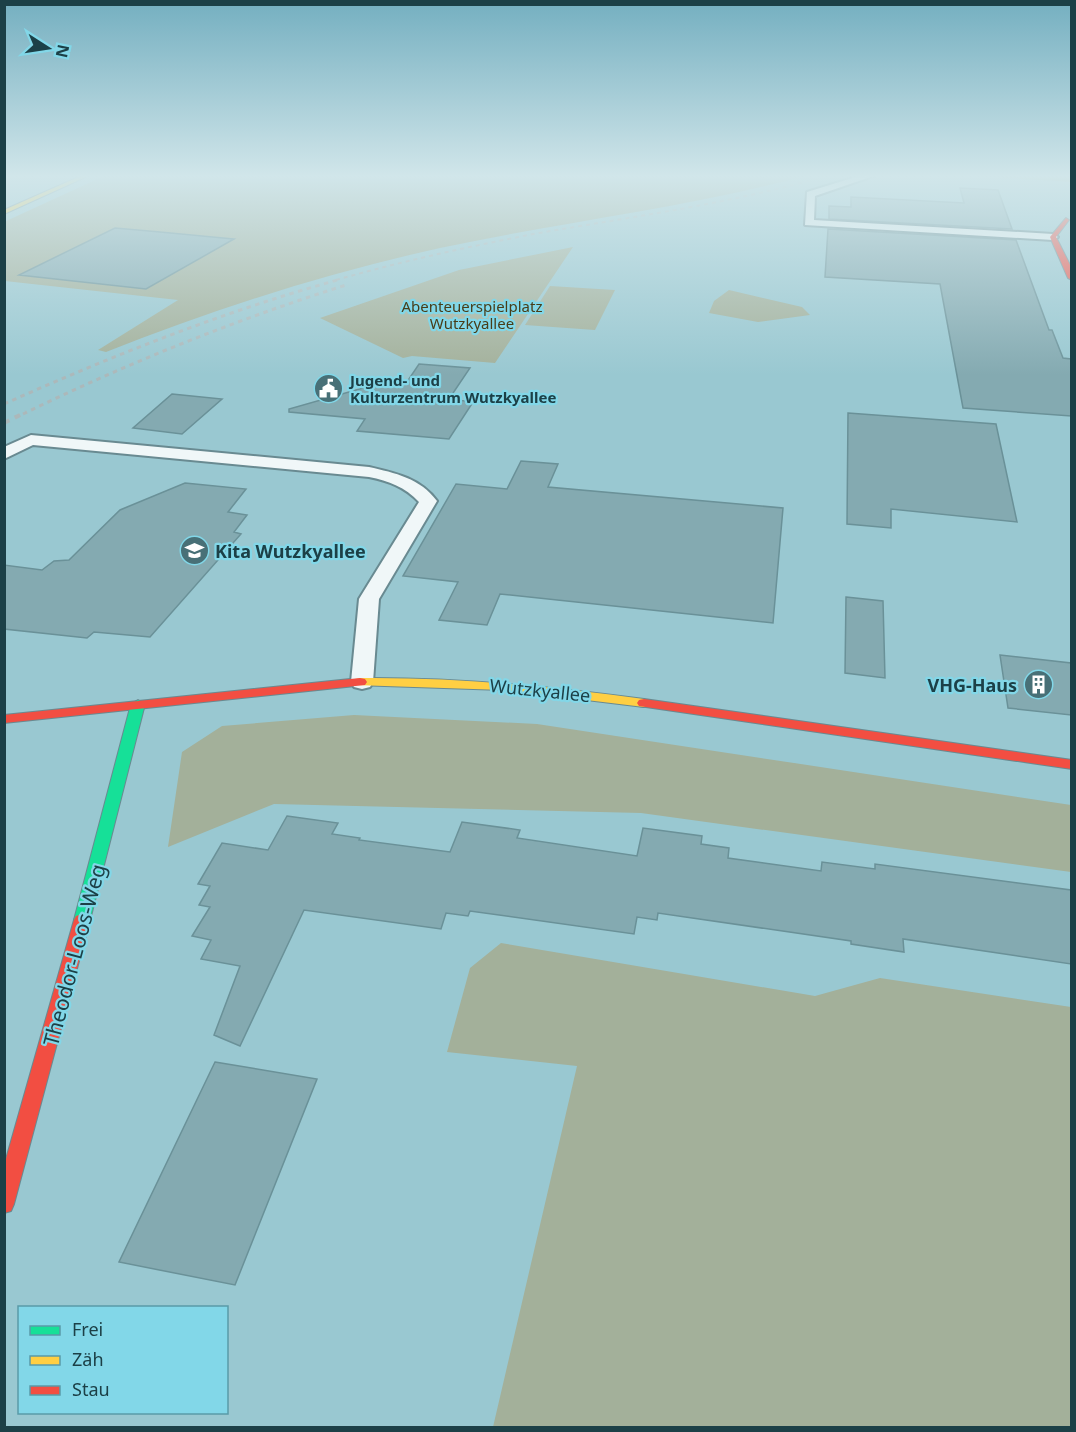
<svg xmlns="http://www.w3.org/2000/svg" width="1076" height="1432" viewBox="0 0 1076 1432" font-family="'Noto Sans',sans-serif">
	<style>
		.green { fill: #a3b09a }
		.forest { fill: #a2a97f }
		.building { fill: #84aab1; stroke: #6a9198; stroke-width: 1.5 }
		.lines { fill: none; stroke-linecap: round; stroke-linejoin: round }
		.lane-casing { stroke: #698a91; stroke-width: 4 }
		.fast-casing { stroke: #698a91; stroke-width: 2 }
		.slow-casing { stroke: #698a91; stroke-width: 2 }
		.jam-casing { stroke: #698a91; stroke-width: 2 }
		.lane { fill: #f0f7f8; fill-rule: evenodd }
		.fast { fill: #16e098; fill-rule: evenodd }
		.slow { fill: #ffcf43; fill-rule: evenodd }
		.jam { fill: #f24e42; fill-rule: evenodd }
		.rail-far2 { stroke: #acb8ba; stroke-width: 2; stroke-dasharray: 4 4; stroke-linecap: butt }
		.rail-far1 { stroke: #acb8ba; stroke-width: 3; stroke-dasharray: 4.5 4.5; stroke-linecap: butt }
		.rail { stroke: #acb8ba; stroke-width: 4; stroke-dasharray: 6 6; stroke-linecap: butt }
		.labels { text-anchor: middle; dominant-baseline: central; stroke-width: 4.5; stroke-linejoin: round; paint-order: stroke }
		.far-park-label { font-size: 15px; fill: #483d19; stroke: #82d7e8 }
		.far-poi-label { font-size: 15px; font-weight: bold; fill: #1c4047; stroke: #82d7e8; text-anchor: start }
		.poi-label { font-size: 18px; font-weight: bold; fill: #1c4047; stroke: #82d7e8; text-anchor: start }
		.street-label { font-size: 18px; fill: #1c4047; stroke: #82d7e8 }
		.near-street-label { font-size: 21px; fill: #1c4047; stroke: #82d7e8 }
	</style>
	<rect width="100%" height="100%" fill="#99c8d1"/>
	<path class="green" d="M106,175H809C687,208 562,222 440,248C326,273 215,309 106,352L98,350L178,300L5,281L4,222Z
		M573,247L495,363L412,356L403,358L320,318L459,270Z
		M550,286L615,290L595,330L525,325Z
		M729,290L802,307L810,315L758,322L709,313L714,301Z
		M354,715L537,724L1071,805V872L641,813L274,804L168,847L182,752L222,726Z
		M501,943L815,996L880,978L1071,1007V1427H493L577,1066L447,1052L470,968Z"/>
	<path class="forest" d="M962,175H1071V182Z"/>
	<path class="building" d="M960,188L998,190L1012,229L829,219V206L851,207V197L964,203Z
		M115,228L160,232L234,239L146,289L19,275Z
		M828,229L1016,240L1049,330H1052L1063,358L1071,359V416L963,408L940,284L825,277Z
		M419,364L470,368L449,399L473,402L449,439L357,431L365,419L289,412V409L391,380L407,382Z
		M172,394L222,399L182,434L133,428Z
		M848,413L996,424L1017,522L891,509V528L847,524Z
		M521,461L558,464L548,487L783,508L773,623L500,594L487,625L439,620L458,582L403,576L456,484L507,489Z
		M185,483L246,489L228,512L247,515L234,532L241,534L150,637L94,632L87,638L4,629V565L42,570L54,561L69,560L120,510Z
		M846,597L883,601L885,678L845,673Z
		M1000,655L1071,663V715L1008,708Z
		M287,816L338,823L332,834L360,838L359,840L450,852L462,822L520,830L517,838L637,856L643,828L702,836L701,844L729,848L728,858L821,871L822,862L875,869V864L1071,890V964L903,939L904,952L851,944V941L658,913L657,920L637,917L634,934L470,911L468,916L446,913L441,929L304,910L240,1046L214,1035L240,966L201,959L211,940L192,936L210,907L199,905L210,886L198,884L222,843L268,850Z
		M215,1062L317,1079L235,1285L119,1262Z"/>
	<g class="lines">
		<defs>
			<path id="lane" d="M862,175H876L815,196L814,220L1053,234L1058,237L1053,240L805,225L807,192Z
				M31,435L369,467C395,473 420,478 437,501L379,599L373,682L370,687L362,689L354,687L351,682L359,599L419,502C405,487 389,481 369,477L33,445L4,459V447Z"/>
			<path id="fast" d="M138,700L145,704L90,920L88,924L82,926L76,924L74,920L131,704Z"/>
			<path id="slow" d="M83,175H90L4,214V210Z
				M360,678C455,677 549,686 644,699L651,703L644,707L503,690L355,685L353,682L355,679Z"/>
			<path id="jam" d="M1066,218L1069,220L1056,237L1072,269V280L1068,278L1050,237Z
				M360,678L365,679L367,682L365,685L4,723V715Z
				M644,699L1072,760V769L639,706L637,703L639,700Z
				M82,914L88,916L90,920L14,1204L11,1211L4,1213V1166L74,920L76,916Z"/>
		</defs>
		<use href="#lane" class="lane-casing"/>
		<use href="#fast" class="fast-casing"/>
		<use href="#slow" class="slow-casing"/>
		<use href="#jam" class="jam-casing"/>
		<use href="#lane" class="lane"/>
		<use href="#fast" class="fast"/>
		<use href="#slow" class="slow"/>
		<use href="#jam" class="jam"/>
		<path class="rail-far2" d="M336,280C403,261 471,246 539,233C637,216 734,203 829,175"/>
		<path class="rail-far1" d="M4,404C114,355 225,311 341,279
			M23,414C128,363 235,320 346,285"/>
		<path class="rail" d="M4,423L26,412"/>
	</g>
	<linearGradient id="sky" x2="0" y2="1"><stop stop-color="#74afc0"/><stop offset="0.47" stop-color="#d1e6ea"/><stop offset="1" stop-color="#d1e6ea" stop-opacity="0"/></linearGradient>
	<rect width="1076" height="375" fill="url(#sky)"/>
	<defs>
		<symbol id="civic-disc" viewBox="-11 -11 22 22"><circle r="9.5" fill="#487077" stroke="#82d7e8"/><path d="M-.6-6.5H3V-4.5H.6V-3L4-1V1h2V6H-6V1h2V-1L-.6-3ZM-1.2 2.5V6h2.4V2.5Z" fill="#fff"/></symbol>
		<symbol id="school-disc" viewBox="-11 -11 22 22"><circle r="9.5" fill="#487077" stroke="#82d7e8"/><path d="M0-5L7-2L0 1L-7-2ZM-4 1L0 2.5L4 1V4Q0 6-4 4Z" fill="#fff"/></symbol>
		<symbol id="building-disc" viewBox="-11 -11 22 22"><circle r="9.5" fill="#487077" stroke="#82d7e8"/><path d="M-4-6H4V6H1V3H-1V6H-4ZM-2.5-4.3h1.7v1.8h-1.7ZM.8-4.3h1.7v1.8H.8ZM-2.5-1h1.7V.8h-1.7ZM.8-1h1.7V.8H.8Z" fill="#fff"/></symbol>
	</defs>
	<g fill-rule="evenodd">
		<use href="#civic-disc" x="312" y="372" width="33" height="33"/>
		<use href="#school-disc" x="178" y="534" width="33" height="33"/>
		<use href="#building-disc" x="1022" y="668" width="33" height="33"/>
	</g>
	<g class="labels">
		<g class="far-park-label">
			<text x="472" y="306">Abenteuerspielplatz<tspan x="472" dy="17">Wutzkyallee</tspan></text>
		</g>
		<g class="far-poi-label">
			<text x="350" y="380">Jugend- und<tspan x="350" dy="17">Kulturzentrum Wutzkyallee</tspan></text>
		</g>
		<g class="poi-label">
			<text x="215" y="551">Kita Wutzkyallee</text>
			<text x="1017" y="685" text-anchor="end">VHG-Haus</text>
		</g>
		<g class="street-label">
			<text transform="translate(540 690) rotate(6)">Wutzkyallee</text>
		</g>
		<g class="near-street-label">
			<text transform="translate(74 955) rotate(-75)">Theodor-Loos-Weg</text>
		</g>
	</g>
	<rect width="1076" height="1432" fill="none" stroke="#1c4047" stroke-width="12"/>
	<rect x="18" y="1306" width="210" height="108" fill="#82d7e8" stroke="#599ba8" stroke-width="1.5"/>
	<rect x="30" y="1326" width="30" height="9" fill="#16e098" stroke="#599ba8" stroke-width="1.5"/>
	<text x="72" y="1336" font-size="18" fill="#1c4047">Frei</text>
	<rect x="30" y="1356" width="30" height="9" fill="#ffcf43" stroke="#599ba8" stroke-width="1.5"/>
	<text x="72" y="1366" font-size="18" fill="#1c4047">Zäh</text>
	<rect x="30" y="1386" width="30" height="9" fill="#f24e42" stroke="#599ba8" stroke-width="1.5"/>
	<text x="72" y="1396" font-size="18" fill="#1c4047">Stau</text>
	<g transform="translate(48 48) rotate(102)" stroke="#82d7e8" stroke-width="4.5" paint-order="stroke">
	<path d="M0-4.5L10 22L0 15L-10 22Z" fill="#1c4047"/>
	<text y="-9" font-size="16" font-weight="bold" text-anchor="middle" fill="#1c4047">N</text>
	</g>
</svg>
